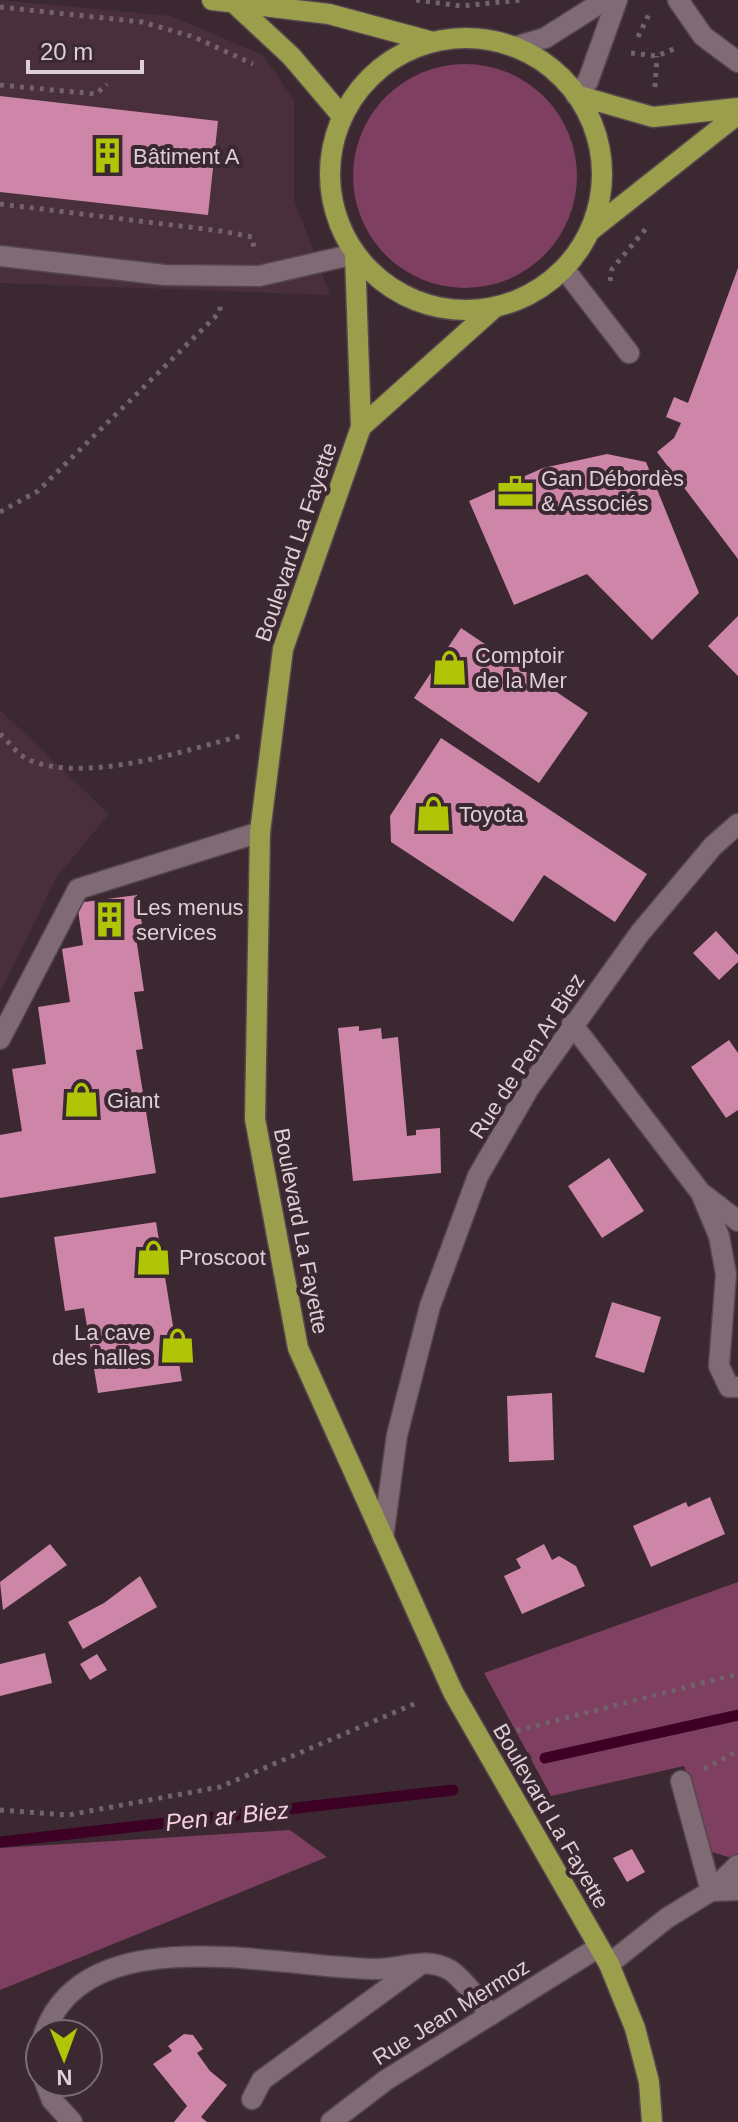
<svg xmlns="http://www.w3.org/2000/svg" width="738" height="2122" viewBox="0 0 738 2122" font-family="Arial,sans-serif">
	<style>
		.built { fill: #482f3b }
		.green { fill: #7e3f60 }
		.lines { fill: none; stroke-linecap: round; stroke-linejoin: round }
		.stream { stroke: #3c0125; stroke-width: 11 }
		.building { fill: #cd86a8 }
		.minor-casing { stroke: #55464e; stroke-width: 23 }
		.major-casing { stroke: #55464e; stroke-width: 23 }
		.path { stroke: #73626a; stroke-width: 5; stroke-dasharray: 4 6; stroke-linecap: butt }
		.minor { stroke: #806a74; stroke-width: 20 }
		.major { stroke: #9b9f4c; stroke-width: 20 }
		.labels { text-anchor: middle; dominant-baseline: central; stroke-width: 8; stroke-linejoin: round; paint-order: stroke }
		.poi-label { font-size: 22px; fill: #dccfd5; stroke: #3b2831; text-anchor: start }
		.street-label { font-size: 22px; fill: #dccfd5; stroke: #3b2831 }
		.water-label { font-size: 24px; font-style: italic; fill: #f8d0e2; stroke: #3b2831 }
	</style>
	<rect width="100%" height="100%" fill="#3b2831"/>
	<path class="built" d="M0,0L171,16L263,55L294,100V199L330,295L0,283Z
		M0,710L109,814L56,878L0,993Z"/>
	<path class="green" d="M353 176a112 112 0 1 1 224 0a112 112 0 1 1-224 0Z
		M738,1582V1860L712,1852L684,1766L551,1796L484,1673Z
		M290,1830L327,1857L0,1990V1848Z"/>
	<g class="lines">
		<path class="stream" d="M545,1758L738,1715
			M0,1842L453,1790"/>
	</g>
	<path class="building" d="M0,96L218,121L208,215L0,192Z
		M738,268V559L657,452L674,438L681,423L666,417L674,397L688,403Z
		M607,454L646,462L699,593L652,640L587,574L514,605L469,501L543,468Z
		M738,616V676L708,646Z
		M461,628L588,713L539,783L414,698Z
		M441,738L647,874L615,922L544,875L513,922L391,842L390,816Z
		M137,895L144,936L136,937L144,991L134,992L143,1049L136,1050L156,1173L0,1198V1135L22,1131L12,1069L46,1064L38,1007L70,1002L62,949L83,945L77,903Z
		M716,931L738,955V962L719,980L693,953Z
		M359,1026V1031L381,1028L382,1039L398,1037L407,1136L416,1135V1130L440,1128L441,1173L353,1181L338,1028Z
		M729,1040L738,1053V1110L726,1118L691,1067Z
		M609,1158L644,1211L602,1238L568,1186Z
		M156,1222L182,1381L98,1393L84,1308L65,1311L54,1237Z
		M612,1302L661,1317L644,1373L595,1357Z
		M552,1393L554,1460L509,1462L507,1396Z
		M710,1497L725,1534L651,1567L633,1526L686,1502L688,1507Z
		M50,1544L67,1565L3,1610L0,1582Z
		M544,1544L552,1560L559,1556L576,1566L585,1586L522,1614L504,1576L521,1568L516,1559Z
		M140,1576L157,1607L83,1649L68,1622L104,1603Z
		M45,1653L52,1683L0,1696V1664Z
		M97,1654L107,1670L90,1680L80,1664Z
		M632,1849L645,1872L627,1882L613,1858Z
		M184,2034L193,2035L203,2049L197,2053L210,2071L227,2085L201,2117L207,2122H174L187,2106L153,2064L172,2051L168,2046Z"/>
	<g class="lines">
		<defs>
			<path id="minor" d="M678,0L703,36L738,62
				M514,47L545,38L605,0
				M576,95L588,81L617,0
				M0,256L165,275L259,276L355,254
				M565,270L629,353
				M572,1024L701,1193L719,1236L726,1274L719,1366L729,1387H738
				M0,1039L78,889L260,832
				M704,1195L738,1221
				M383,1538L397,1435L430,1306L478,1176L529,1088L640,933L713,846L738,824
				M681,1781L711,1891L738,1890
				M609,1964L667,1918L711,1891L738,1865
				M44,2034C87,1914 281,1969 378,1969C403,1969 425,1956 450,1970C465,1980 479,2002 491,2015
				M40,2060V2069
				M45,2082L52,2100L72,2122
				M252,2099L262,2080L421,1964
				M331,2122L386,2080L599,1947"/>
			<path id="major" d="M212,0L329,14L433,42
				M234,3L291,56L342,116
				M330 174a136 136 0 1 1 272 0a136 136 0 1 1-272 0Z
				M576,95L653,117L738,108
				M590,231L738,114
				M355,254L361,427L283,649L260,832L255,1119L298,1348L453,1692L609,1964L635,2028L649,2082L652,2122
				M361,427L494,308"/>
		</defs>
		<use href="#minor" class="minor-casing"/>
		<use href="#major" class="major-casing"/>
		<path class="path" d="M416,0L461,6L521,0
			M0,7L142,22L194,37L253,64
			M638,37L651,10
			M631,53L657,56L676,48
			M0,85L96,94L107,84
			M655,87L657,56
			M0,204L221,231L252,237L254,248
			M610,281L612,269L649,225
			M0,512L38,491L220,312V303
			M0,734C8,741 17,754 27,759C83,785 187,750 244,735
			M507,1733L738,1674
			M704,1769L738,1751
			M0,1810L68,1815L220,1787L414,1704"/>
		<use href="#minor" class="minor"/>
		<use href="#major" class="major"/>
	</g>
	<defs>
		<symbol id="building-bare" viewBox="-9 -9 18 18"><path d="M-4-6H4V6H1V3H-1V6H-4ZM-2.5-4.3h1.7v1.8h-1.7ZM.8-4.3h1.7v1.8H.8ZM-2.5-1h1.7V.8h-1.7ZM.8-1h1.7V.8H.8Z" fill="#afc506" stroke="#3b2831" stroke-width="2.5" paint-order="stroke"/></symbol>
		<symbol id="office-bare" viewBox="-9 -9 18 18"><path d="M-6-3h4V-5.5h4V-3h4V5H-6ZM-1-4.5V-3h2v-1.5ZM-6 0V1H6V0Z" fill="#afc506" stroke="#3b2831" stroke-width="2.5" paint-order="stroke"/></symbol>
		<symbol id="shop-bare" viewBox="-9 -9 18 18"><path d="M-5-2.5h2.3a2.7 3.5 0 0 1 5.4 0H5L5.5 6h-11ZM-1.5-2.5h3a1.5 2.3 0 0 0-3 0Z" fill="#afc506" stroke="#3b2831" stroke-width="2.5" paint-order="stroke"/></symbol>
	</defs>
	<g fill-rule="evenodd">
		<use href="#building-bare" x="82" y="130" width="51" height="51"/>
		<use href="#office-bare" x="490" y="466" width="51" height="51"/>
		<use href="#shop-bare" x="424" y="642" width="51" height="51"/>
		<use href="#shop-bare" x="408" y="788" width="51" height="51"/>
		<use href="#building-bare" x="84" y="894" width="51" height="51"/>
		<use href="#shop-bare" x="56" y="1074" width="51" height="51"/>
		<use href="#shop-bare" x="128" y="1232" width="51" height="51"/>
		<use href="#shop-bare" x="152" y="1320" width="51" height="51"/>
	</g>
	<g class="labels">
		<g class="poi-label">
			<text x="133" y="156">Bâtiment A</text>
			<text x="541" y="478">Gan Débordès<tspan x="541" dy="25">&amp; Associés</tspan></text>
			<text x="475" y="655">Comptoir<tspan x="475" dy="25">de la Mer</tspan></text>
			<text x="459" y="814">Toyota</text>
			<text x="136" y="907">Les menus<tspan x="136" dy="25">services</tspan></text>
			<text x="107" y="1100">Giant</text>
			<text x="179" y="1257">Proscoot</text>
			<text x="151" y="1332" text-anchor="end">La cave<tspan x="151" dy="25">des halles</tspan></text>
		</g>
		<g class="street-label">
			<text transform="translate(296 542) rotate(-71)">Boulevard La Fayette</text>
			<text transform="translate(527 1056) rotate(-57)">Rue de Pen Ar Biez</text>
			<text transform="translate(301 1231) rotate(79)">Boulevard La Fayette</text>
			<text transform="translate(551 1816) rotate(60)">Boulevard La Fayette</text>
			<text transform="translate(451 2012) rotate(-32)">Rue Jean Mermoz</text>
		</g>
		<g class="water-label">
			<text transform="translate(227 1816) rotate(-6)">Pen ar Biez</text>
		</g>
	</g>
	<g transform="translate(64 2058) rotate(179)"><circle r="38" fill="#3b2831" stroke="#7b6b73" stroke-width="2"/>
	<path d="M0-6L14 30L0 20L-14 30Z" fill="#afc506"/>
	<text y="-12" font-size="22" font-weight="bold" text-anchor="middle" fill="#dccfd5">N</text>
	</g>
	<path d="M28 60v12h114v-12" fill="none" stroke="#dccfd5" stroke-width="4"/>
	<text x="40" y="60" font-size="24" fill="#dccfd5" stroke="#3b2831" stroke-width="6" paint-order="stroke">20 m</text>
</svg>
